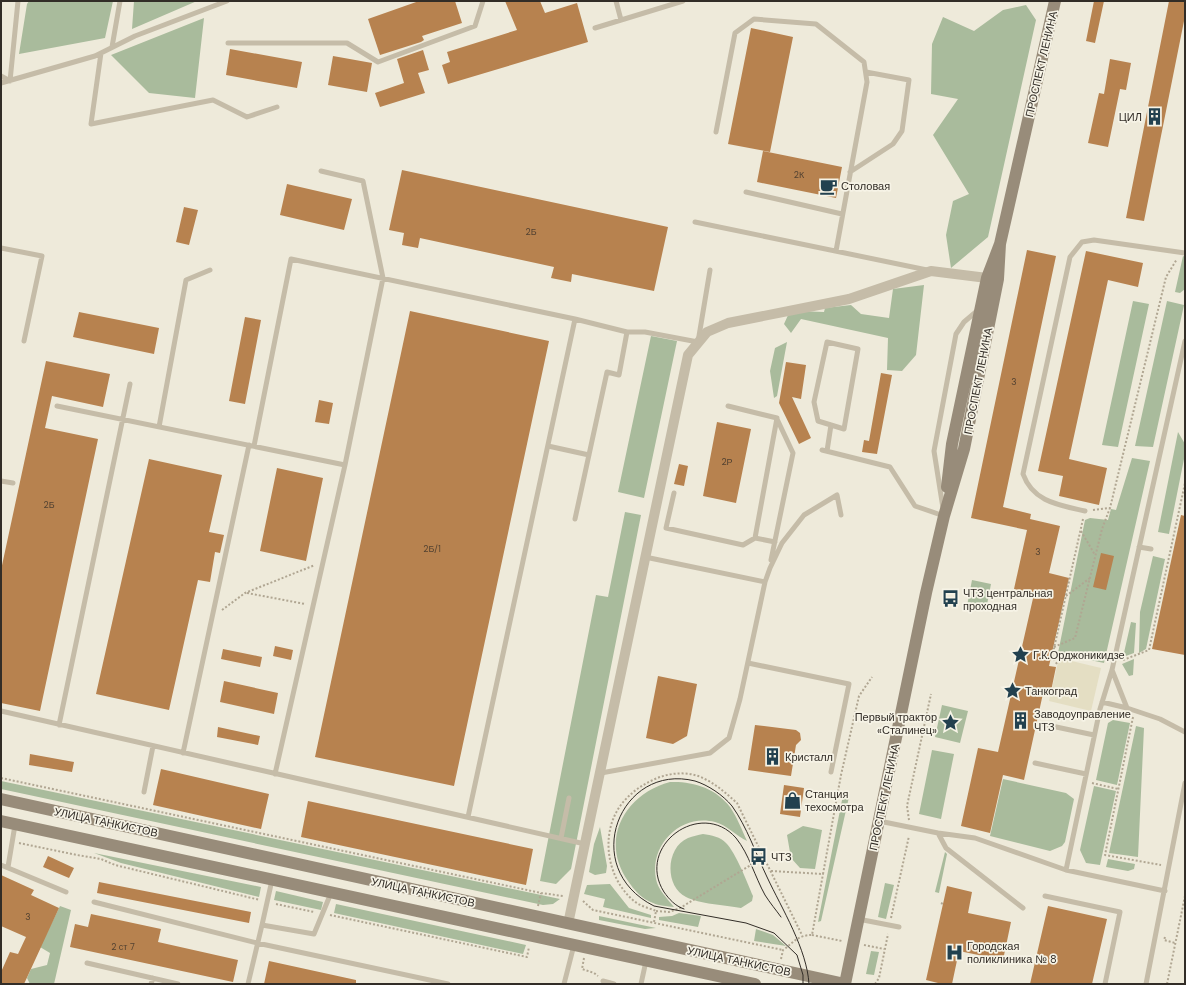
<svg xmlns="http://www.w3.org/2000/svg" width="1186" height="985" viewBox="0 0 1186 985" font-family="'DM Sans',sans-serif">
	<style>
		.green { fill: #a9bb9c }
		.plaza { fill: #e4dec3 }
		.building { fill: #b7824f }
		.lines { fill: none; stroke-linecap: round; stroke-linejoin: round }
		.path { stroke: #b0a692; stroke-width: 2; stroke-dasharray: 2 2; stroke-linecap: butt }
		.lane { stroke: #c5bca8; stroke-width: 5 }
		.street { stroke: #c5bca8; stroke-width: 10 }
		.secondary { stroke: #988c7a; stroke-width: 12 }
		.tram { stroke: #322d27; stroke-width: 1 }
		.labels { text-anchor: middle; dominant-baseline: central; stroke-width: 3.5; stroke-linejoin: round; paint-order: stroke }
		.number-label { font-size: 9px; fill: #534231 }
		.street-label { font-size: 11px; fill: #322d27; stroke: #f6f3e6 }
		.poi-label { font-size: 11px; fill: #322d27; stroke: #f6f3e6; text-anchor: start }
	</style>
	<rect width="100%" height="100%" fill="#eeeada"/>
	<path class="green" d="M29,1H113L105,38L19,54L27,4Z
		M134,1H197L132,29Z
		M1026,5L1036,20L988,237L951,268L946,235L953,201L969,194L933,135L958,99L931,94L932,44L943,17L974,31L1003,10Z
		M204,18L195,98L149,93L111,55Z
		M1183,256L1185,257V289L1180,293L1175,292Z
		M924,285L916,355L902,371L887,370L888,338L801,319L791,333L784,324L789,313L798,311L824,312L825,308L851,305L861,314L889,318L893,289Z
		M1133,301L1149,304L1118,447L1102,445Z
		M1167,301L1184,305L1153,447L1135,446Z
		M651,336L677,341L644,498L618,492Z
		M787,342L777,396L774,398L770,371L775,348Z
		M1178,432L1185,444V454L1169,534L1158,532Z
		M1132,458L1150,461L1104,663L1058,653L1085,520L1090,518L1108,520L1111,509L1116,510Z
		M625,512L641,515L571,869L556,884L540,881L596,595L608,597Z
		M1153,556L1165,559L1146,649L1139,653L1140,612Z
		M972,580L991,584L986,610L967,606Z
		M1131,622L1136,623L1134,653L1123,657Z
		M1134,659L1133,675L1129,676L1122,664Z
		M942,705L968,711L960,743L935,737Z
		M1113,720L1130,723L1117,785L1096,780L1108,723Z
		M1136,726L1144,728L1138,857L1109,853Z
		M932,750L954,754L941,819L919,814Z
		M1003,779L1066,793L1074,799L1065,842L1062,846L1050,851L990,836Z
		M1,781L560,899L553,904L543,905L1,789Z
		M670,782C692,781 716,788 730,807C737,817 742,830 747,841C736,836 727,825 715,822C681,813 649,845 656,879C658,890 667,898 674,907C667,906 659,906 653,903C642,899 634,890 628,881C599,840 625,794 670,782Z
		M1094,786L1116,791L1100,865L1086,863L1080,850Z
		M843,795L849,797L821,921L818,922Z
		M803,826L822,830L815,869L800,868L791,858L787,835Z
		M600,827L607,866L606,873L595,875L589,872L594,844Z
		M703,834C711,835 721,837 726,843C736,853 747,882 753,896L752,901L741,908C725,905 699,904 686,897C664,886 666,847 688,838C693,836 698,835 703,834Z
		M945,852L947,854L939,893L935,892Z
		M94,853L261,887L259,897L121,863Z
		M1108,859L1135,864L1134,869L1128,871L1106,867Z
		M885,883L894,885L886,919L878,917Z
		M610,884L629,908L651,915V918L603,907L605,899L584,894L587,885Z
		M276,891L323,902L321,910L274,900Z
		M336,904L526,945L523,954L334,913Z
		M60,906L71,910L54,984H30L27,978L31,969L47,965L50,953L40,947Z
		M679,913L701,916L698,927L659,920V917L672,916Z
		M599,916L656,928L645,929L599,920Z
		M756,929L773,935L786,946L754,941Z
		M871,951L879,952L874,975L866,974Z"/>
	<path class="plaza" d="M1059,658L1101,668L1091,711L1049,701Z"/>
	<path class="building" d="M419,1H455L462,23L422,36L424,40L421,42L380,55L368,19Z
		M505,1H540L545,13L577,3L588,42L448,84L442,65L450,62L447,52L517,30Z
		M1094,1H1104L1095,43L1086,41Z
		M1169,1H1185V16L1144,221L1126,218Z
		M751,28L793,37L770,152L728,144Z
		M230,49L302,62L297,88L226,75Z
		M423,50L429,70L418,73L425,93L380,107L375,93L404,83L397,59Z
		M333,56L372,63L367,92L328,85Z
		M1110,59L1131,63L1126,90L1120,89L1108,147L1088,143L1099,93L1104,94Z
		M763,151L842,167L836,198L757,182Z
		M402,170L668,227L654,291L572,274L571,282L551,278L554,267L420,238L418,248L402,245L404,233L389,230Z
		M287,184L352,199L344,230L280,215Z
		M184,207L198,210L189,245L176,242Z
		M1027,250L1056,256L1003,507L1031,514L1030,519L1060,526L1049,573L1069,578L1049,666L1056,667L1051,691L1044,689L1024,780L1003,775L990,833L961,826L978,748L998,752L1034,594L1014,589L1027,530L971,518Z
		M1086,251L1143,263L1138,287L1108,280L1069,459L1107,468L1099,505L1059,496L1063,476L1038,471Z
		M410,311L549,341L454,786L315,757Z
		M79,312L159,328L154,354L73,337Z
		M245,317L261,320L245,404L229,401Z
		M46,361L110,374L103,407L52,396L45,428L98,439L40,711L1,703V570Z
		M786,362L806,365L801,399L792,397L811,438L799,444L779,403Z
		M881,373L892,375L877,454L862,452L864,440L869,441Z
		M319,400L333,403L329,424L315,422Z
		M717,422L751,429L736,503L703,496Z
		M149,459L222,475L209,532L224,535L220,553L215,552L210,582L198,580L169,710L96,694Z
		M679,464L688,466L684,486L674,484Z
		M277,468L323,478L306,561L260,551Z
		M1181,515L1185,516V655L1152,649Z
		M1101,553L1114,556L1106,590L1093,587Z
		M275,646L293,650L291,660L273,656Z
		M223,649L262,657L260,667L221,659Z
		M658,676L697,684L687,736L673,744L646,738Z
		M224,681L278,693L274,714L220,702Z
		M755,725L796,730L800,733L801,740L796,745L791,776L748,770Z
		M218,727L260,736L258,745L217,737Z
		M30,754L74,762L72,772L29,765Z
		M161,769L269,794L261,829L153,805Z
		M784,785L804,788L800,817L780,814Z
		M308,801L533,849L526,885L301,837Z
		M48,856L74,868L69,878L43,867Z
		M1,875L34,890L31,895L59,908L24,984H1V972L10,952L18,954L26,937L1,926Z
		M99,882L251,912L249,923L97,893Z
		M947,886L972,892L968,913L1011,922L1003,960L959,951L952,984H942L926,980Z
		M1048,906L1107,919L1092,984H1030Z
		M91,914L161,929L158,942L238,960L233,982L70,947L75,924L88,927Z
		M269,961L356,980V984H264Z"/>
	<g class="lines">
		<path class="path" d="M1093,510L1110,508L1166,277L1177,259
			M1081,531L1095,555
			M247,593L305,604
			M1066,596L1090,578
			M222,610L245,593L315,565
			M1054,647L1075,638L1102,529L1110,508
			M1123,660L1149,650L1185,483
			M1057,664L1052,657L1083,519
			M1133,717L1105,855L1161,865
			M1,778L541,893L563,896
			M1092,783L1118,789
			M909,820L907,806L931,694
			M19,843L77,855L101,859L115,865L260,900
			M771,871L823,874L841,775L859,696L872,677
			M583,901L593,910L783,950
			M941,903L943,904
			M276,904L314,912
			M538,906L541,893
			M656,911L669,912L680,908L764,857
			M330,915L527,957L529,947
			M891,918L909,836
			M654,922L656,911C649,908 640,906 634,901C605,877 599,828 625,800C634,790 644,784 655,779C671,772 690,771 705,779C717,785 727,794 737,803L802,935
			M812,935L842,941
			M1165,937L1164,940L1175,943
			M864,945L884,949
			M584,958L582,969L594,973L598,976
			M781,959L783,950C794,942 798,935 812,935L823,874
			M875,984L879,978L888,934
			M1167,984L1185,896"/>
		<path class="lane" d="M616,1L621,20
			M595,28L683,1
			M228,43H347L378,62L475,26L483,1
			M112,47L120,1
			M101,53L91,124L213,100L247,117L277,107
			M1,76L10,81L18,1
			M1,83L95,56L135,36L227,1
			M716,132L735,33L754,19L816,24L864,62L867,82L836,251
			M850,172L893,144L902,131L909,80L866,72
			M746,192L842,214
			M695,222L927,270
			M1,248L42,256L24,341
			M57,406L345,465
			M728,406L777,418L755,538
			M159,427L186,280L210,270
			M254,446L291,259L575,319L627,332H645L698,342L710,270
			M548,446L589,455
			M822,450L890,467L915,506L944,516
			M827,451L831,425L844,429L858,349L827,342L814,402L818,421L831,425
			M1,481L13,483
			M674,493L666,528L743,545L755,538L775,542
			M943,508L934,451L956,334L964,322L977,311
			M1085,511C1059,505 1033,502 1023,474L1070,257L1082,242L1094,240L1185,253
			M575,519L607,372L619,375L627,332
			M1139,547L1151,549
			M645,557L765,582
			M771,560L793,453L777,419
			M748,663L849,684L831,772
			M1112,670L1127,708L1160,719L1185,732
			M1102,702L1127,708
			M1,711L585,844
			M1042,724L1094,735
			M59,725L130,384
			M183,753L249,445
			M1035,763L1086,774
			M601,773L710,753L729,738L740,699L765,582L770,568L782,543L804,515L837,495L841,515
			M275,774L345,465L383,278L363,181L321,171
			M144,792L153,746
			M468,817L575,319
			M879,821L938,833L975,838L1066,870L1100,709L1112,670L1185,341
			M938,833L946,848L1023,908
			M561,838L569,798
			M1,865L66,892
			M8,867L15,825
			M1066,870L1165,891
			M272,880L262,925L314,934L331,893
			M1045,896L1120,912L1105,984
			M94,902L257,943L448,984
			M858,919L899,927
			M87,963L178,984
			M603,981L614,984
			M151,984L153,978
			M248,984L262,925
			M564,984L574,945
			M641,984L646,961
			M1146,984L1185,783"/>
		<path class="street" d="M568,924L688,355L707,332L728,323L849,299L931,271L987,278"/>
		<path class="secondary" d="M947,487L952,444L987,278L1000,244L1055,1
			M1,799L845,984
			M1,821L755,984
			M845,984L926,593L944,516L964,449L998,279L1000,244"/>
		<path class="tram" d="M684,909C675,906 669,899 664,892C635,846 701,798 736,838C749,854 755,877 765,895C770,903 776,910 781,917
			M803,984V975L797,955L774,933L746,923L654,906C578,868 620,762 695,781C708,785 723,795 732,806C747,827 756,854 767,877C782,909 807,949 809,984"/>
	</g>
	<defs>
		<symbol id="building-bare" viewBox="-9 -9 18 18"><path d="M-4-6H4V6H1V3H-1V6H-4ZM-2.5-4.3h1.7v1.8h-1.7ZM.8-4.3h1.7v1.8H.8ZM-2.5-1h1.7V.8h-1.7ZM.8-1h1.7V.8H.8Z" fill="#22414f" stroke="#f6f3e6" stroke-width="2.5" paint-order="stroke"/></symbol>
		<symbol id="cafe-bare" viewBox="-9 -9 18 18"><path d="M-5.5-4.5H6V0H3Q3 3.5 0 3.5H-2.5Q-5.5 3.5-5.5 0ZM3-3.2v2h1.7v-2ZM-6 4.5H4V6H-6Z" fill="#22414f" stroke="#f6f3e6" stroke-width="2.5" paint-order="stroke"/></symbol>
		<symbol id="bus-bare" viewBox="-9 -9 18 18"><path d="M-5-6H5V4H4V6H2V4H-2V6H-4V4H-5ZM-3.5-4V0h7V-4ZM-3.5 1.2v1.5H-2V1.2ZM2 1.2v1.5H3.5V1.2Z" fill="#22414f" stroke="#f6f3e6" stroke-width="2.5" paint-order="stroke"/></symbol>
		<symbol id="sight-bare" viewBox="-9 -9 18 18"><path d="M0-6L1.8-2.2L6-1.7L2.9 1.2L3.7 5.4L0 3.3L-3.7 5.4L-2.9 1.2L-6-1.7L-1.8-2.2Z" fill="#22414f" stroke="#f6f3e6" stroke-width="2.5" paint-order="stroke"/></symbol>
		<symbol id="shop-bare" viewBox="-9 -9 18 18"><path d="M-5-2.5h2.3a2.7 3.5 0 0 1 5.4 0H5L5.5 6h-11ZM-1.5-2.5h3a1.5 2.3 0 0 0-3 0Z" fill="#22414f" stroke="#f6f3e6" stroke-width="2.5" paint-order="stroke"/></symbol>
		<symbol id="hospital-bare" viewBox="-9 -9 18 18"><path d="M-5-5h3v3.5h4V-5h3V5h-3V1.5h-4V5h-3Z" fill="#22414f" stroke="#f6f3e6" stroke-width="2.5" paint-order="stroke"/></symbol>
	</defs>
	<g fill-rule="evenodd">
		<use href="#building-bare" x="1142" y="104" width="25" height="25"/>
		<use href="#cafe-bare" x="816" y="174" width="25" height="25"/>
		<use href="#bus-bare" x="938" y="586" width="25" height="25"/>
		<use href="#sight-bare" x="1008" y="642" width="25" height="25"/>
		<use href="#sight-bare" x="1000" y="678" width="25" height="25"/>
		<use href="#building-bare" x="1008" y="708" width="25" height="25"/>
		<use href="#sight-bare" x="938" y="710" width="25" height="25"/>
		<use href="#building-bare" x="760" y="744" width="25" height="25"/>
		<use href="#shop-bare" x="780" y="788" width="25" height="25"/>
		<use href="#bus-bare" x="746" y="844" width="25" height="25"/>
		<use href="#hospital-bare" x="942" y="940" width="25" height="25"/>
	</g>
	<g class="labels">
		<g class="number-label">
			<text x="799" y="175">2К</text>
			<text x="531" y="232">2Б</text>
			<text x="1014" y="382">3</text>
			<text x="727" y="462">2Р</text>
			<text x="49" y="505">2Б</text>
			<text x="432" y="549">2Б/1</text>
			<text x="1038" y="552">3</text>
			<text x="28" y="917">3</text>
			<text x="123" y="947">2 ст 7</text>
		</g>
		<g class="street-label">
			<text transform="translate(1041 64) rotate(-77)">ПРОСПЕКТ ЛЕНИНА</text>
			<text transform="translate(978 381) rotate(-79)">ПРОСПЕКТ ЛЕНИНА</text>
			<text transform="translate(884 797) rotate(-78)">ПРОСПЕКТ ЛЕНИНА</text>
			<text transform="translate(106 822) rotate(12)">УЛИЦА ТАНКИСТОВ</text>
			<text transform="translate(423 892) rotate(12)">УЛИЦА ТАНКИСТОВ</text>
			<text transform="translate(739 961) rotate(12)">УЛИЦА ТАНКИСТОВ</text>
		</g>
		<g class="poi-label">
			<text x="1142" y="117" text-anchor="end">ЦИЛ</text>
			<text x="841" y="186">Столовая</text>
			<text x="963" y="593">ЧТЗ центральная<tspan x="963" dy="13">проходная</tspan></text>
			<text x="1033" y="655">Г.К.Орджоникидзе</text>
			<text x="1025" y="691">Танкоград</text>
			<text x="1034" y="714">Заводоуправление<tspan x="1034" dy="13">ЧТЗ</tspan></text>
			<text x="937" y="717" text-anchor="end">Первый трактор<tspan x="937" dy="13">«Сталинец»</tspan></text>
			<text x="785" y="757">Кристалл</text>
			<text x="805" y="794">Станция<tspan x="805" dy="13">техосмотра</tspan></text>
			<text x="771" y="857">ЧТЗ</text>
			<text x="967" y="946">Городская<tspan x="967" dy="13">поликлиника № 8</tspan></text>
		</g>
	</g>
	<rect width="1186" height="985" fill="none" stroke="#322d27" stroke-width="4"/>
</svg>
